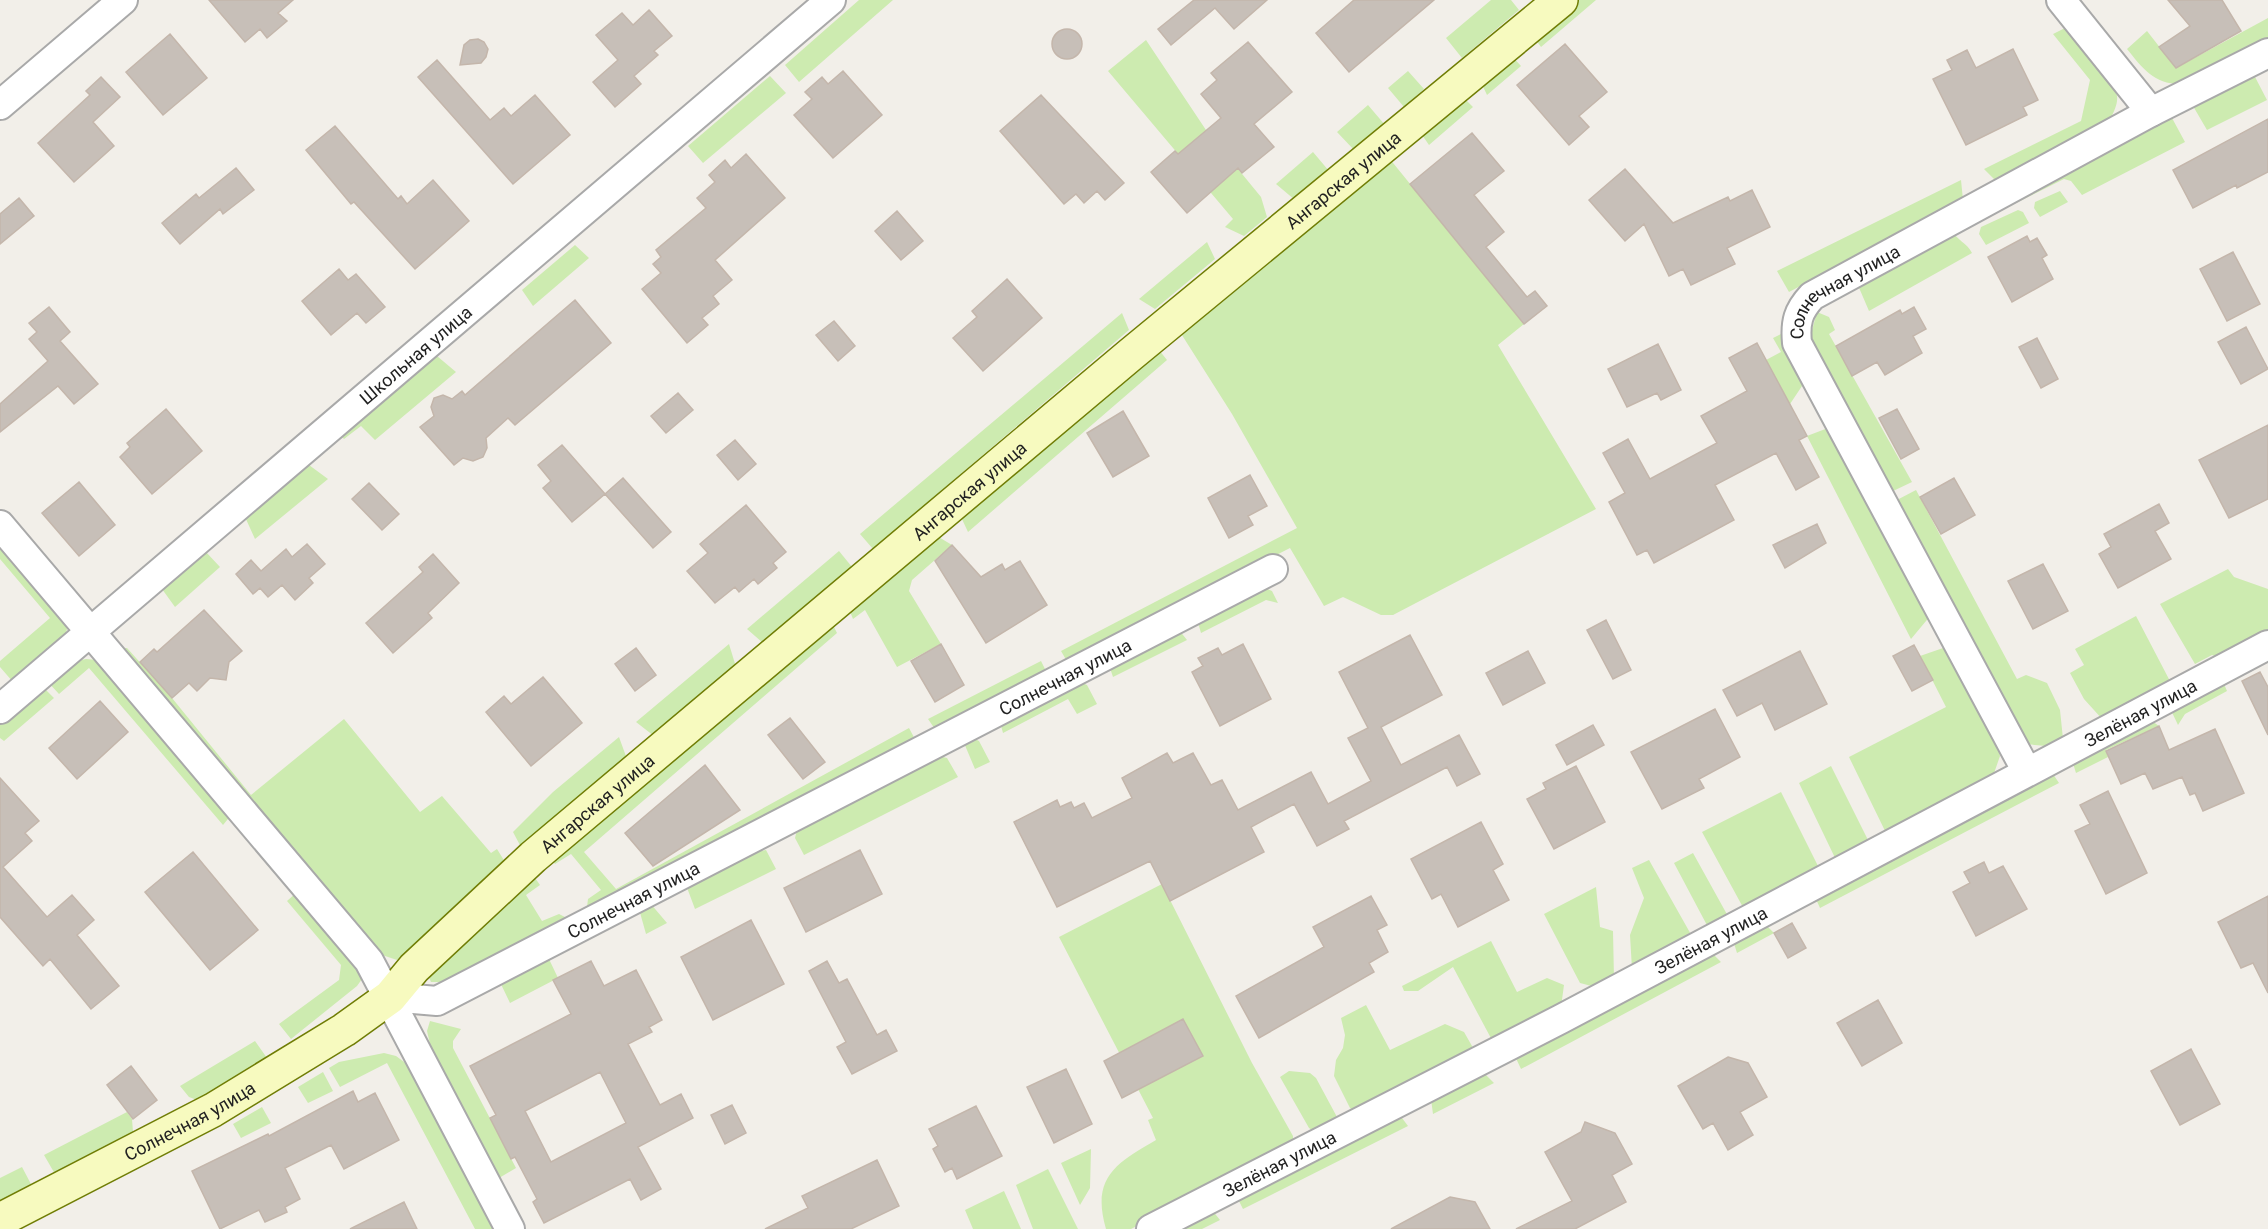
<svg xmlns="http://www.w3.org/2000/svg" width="2268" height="1229" viewBox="0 0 2268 1229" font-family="Roboto,sans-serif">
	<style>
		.grass { fill: #cdebb0 }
		.building { fill: #c7bfb8; stroke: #c4b6ab; stroke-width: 1.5; fill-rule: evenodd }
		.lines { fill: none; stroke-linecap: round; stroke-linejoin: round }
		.street-casing { stroke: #a9a9a9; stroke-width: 32 }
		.secondary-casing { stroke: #707d05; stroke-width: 36 }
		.street { stroke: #fff; stroke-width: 28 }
		.secondary { stroke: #f7fabf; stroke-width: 33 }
		.labels { text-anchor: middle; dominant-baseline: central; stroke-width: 5; stroke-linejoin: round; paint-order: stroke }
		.street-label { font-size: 18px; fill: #222; stroke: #fff }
	</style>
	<rect width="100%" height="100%" fill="#f2efe9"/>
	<path class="grass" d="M859,0H893L799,82L785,65Z
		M1491,0H1511L1519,10L1462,58L1446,38Z
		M1576,0H1596L1541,47L1533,36Z
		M2268,18V44L2182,84C2155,85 2143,69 2127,49L2147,31L2176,68Z
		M2067,27C2079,42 2115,77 2117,96C2118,104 2114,111 2111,118L1998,183L1984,169L2081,121L2090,80L2053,34Z
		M1146,40L1206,130L1261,197L1267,217L1244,236L1225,227L1233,219L1108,71Z
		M1510,54L1521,66L1487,95L1480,80Z
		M1408,71L1424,89L1404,107L1388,88Z
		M2254,75L2267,100L2207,130L2193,106Z
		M770,76L786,93L703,163L688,146Z
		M1462,96L1473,107L1429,145L1420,132Z
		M1368,105L1385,125L1355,151L1337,132Z
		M2172,118L2185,142L2082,195L2071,181L2064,179L1978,222L1975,218Z
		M1313,152L1329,171L1295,200L1276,184Z
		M1389,158L1524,324L1498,345L1596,509L1393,615H1381L1343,597L1324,606L1290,548L1068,663L1061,651L1297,528L1232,414L1180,332L1277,250H1283L1323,218L1325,210Z
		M1961,180L1963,200L1789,292L1777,271Z
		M2060,191L2068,202L2040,217L2034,208L2035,202Z
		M2018,210L2023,212L2029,223L1986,245L1979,234L1981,227Z
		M1952,231C1957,240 1967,243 1972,253L1869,311L1857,283Z
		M1207,242L1215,259L1155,309L1139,299Z
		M575,245L589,258L533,306L522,290Z
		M1817,312L1829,317L1835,330L1829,334L1912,482L1891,492L1813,346L1811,334Z
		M1122,313L1129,330L873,549L860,534Z
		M1781,334L1804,383L1790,404L1766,360L1781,352L1773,338Z
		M1159,350L1167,360L968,532L961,517Z
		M437,356L456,372L375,440L361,426L344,439L340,435Z
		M1828,428L1931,615L1911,639L1807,436Z
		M309,465L328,479L255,539L245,517Z
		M1916,490L2017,679L2026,675L2047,683L2060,710L2063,739L2046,746L2025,744L1895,501Z
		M937,536L952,545L912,580L909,591L941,644L897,667L865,610L853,619L849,609Z
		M0,541L64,621L67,629L65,637L13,682L0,667V661L50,618L0,559Z
		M839,551L852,567L763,643L747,629Z
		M206,552L220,567L175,607L162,589Z
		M2228,569L2234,577L2268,589V634L2222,659L2212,655L2195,664L2160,604Z
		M1265,588L1272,591L1278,603L1266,600L1201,633L1197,619Z
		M2136,616L2171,683L2103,720L2084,699L2070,673L2084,665L2075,649Z
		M832,623L837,633L584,852L616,889L909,728L917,743L590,909L587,907L588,899L601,890L571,854L555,864L552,860Z
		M1179,630L1187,640L1113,677L1109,665Z
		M729,644L736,667L654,736L636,722Z
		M1946,647L1998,747L2000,756L1992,779L1888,837L1849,757L1946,707L1920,656Z
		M120,648H127L172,698L251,795L344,719L420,812L442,796L491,853L497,849L505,862L397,960L382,955Z
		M86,659L97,660L232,814L223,825L89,668L59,694L47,681L73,662Z
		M1041,661L1048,675L937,732L928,719Z
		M1080,682L1087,685L1097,704L1077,714L1068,699L1003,733L1000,722Z
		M2224,684L2227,691L2185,714L2178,725L2169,706Z
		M43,687L54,698L4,741L0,738V722Z
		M2146,717L2159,726L2106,750L2108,757L2076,773L2071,757Z
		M619,737L627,759L522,849L513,832L553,792Z
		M973,738L979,741L990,762L975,769L964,743Z
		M939,756L947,758L958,777L804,855L795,838L797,830Z
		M1831,766L1871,846L1837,862L1799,783Z
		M2049,768L2059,783L1820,908L1815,897Z
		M1781,792L1821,872L1745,911L1702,832Z
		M766,850L776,869L695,909L686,885L745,854Z
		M1693,853L1729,918L1709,929L1674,863Z
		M1649,860L1693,938L1632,969L1630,935L1644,898L1632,868Z
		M533,875L540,885L526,895L542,921L559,914L571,920L446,982H431L428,975Z
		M1162,884L1252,1063L1293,1136V1146L1131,1229H1106C1091,1178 1116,1163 1156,1140L1148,1120L1153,1118L1059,937Z
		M1596,887L1600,927L1613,931L1614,979L1599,988L1580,983L1544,914Z
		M296,893L359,969L362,979L357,986L291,1039L279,1024L339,980L341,965L287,901Z
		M650,903L667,923L646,934L639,909Z
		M1763,922L1774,933L1737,953L1732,937Z
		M1491,941L1517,992L1547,978L1564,985L1561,1007L1493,1042L1453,967L1418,991H1404L1402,986Z
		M1710,951L1721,962L1521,1069L1514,1054Z
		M548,957L558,978L510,1003L499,980Z
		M1366,1005L1390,1050L1445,1024L1464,1032L1476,1053L1358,1113L1350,1108L1334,1076L1336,1060L1343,1048L1345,1035L1341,1018Z
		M430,1021L461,1029L453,1041V1048L516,1168L499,1178L430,1044L427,1031Z
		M255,1041L267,1058L197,1100L189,1097L180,1086Z
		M384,1053L396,1056L415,1070L499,1229H475L387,1063L340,1087L329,1068L339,1062Z
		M1289,1071L1310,1073L1316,1078L1337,1117V1124L1316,1133L1309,1128L1280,1077Z
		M323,1072L333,1091L308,1103L298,1087Z
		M1484,1073L1494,1083L1433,1114L1431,1099Z
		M262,1107L271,1123L241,1138L233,1124Z
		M127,1112L132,1119L133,1132L55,1174L44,1155Z
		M1394,1116L1402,1118L1408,1126L1243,1209L1237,1197Z
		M1091,1149L1090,1188L1080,1205L1061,1163Z
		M22,1167L32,1186L0,1203V1178Z
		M1048,1169L1078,1229H1033L1016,1185Z
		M1004,1191L1021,1229H973L965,1210Z
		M1212,1210L1220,1220L1202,1229H1172Z"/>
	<path class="building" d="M209,0H293L278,13L287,21L267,38L260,29L245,42Z
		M1194,0H1267L1234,29L1215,8L1171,45L1158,29Z
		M1354,0H1434L1349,72L1316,33Z
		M2168,0H2222L2241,31L2176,68L2159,47L2190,26Z
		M649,10L672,36L654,51L658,55L634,76L641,84L615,107L593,82L618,60L596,35L622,13L633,25Z
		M1052 44a15 15 0 1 1 30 0a15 15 0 1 1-30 0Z
		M170,34L207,78L163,115L126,72Z
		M478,39L484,42L488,49L486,57L481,63L460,65L464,45L470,40Z
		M1248,42L1292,92L1254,124L1274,147L1242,173L1238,168L1187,213L1151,172L1175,151L1178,154L1221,118L1201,94L1217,80L1211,73Z
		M1565,44L1607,92L1579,116L1589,127L1569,145L1517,85Z
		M2013,49L2038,100L2023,107L2027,115L1966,145L1933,79L1952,70L1947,60L1967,50L1976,68Z
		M437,60L490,120L504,108L511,116L535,95L570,135L513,184L418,77Z
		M843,71L882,115L833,158L794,115L812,99L805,92L822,77L828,84Z
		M101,77L120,97L93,122L114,146L74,182L38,143L90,95L86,91Z
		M1041,95L1124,183L1105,200L1097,191L1084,203L1076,194L1064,204L1000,131Z
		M2268,119V172L2237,188L2236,185L2193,208L2173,170Z
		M335,126L398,199L401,196L407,204L433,180L469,221L415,269L354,202L351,204L306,150Z
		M1472,133L1504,171L1474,195L1504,232L1486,247L1527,297L1535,291L1547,306L1524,324L1410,184Z
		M746,154L785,198L715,260L732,280L713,296L719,304L702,318L708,325L687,343L642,289L661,273L653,264L661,257L656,250L706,208L697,198L715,182L709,175L725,160L731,168Z
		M236,168L254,190L223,214L220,209L180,244L162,223L196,194L199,198Z
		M1625,169L1673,223L1728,197L1730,201L1752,190L1770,227L1727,248L1735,264L1691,285L1683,269L1669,276L1644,224L1625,241L1589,200Z
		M19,198L34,216L0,244V214Z
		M897,211L923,241L901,260L875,231Z
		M2027,236L2030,242L2037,238L2047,255L2042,258L2053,279L2012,302L1988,257Z
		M2233,252L2260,304L2227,321L2200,269Z
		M339,269L348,280L356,274L385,307L366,323L357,313L331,335L302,301Z
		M1007,279L1042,318L983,371L953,338L977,317L972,311Z
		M575,300L611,343L515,425L508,418L486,438L487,448L483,457L473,461L463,458L454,465L420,427L434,416L431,407L434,398L443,395L452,399L462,391L465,395Z
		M49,307L70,332L60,341L98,384L74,404L58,386L0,432V404L48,361L29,339L37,332L29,323Z
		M1914,307L1926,329L1913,336L1922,353L1885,375L1877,362L1852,376L1836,346L1900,310L1902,314Z
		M834,321L855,346L838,361L816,335Z
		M2246,327L2268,369L2241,384L2218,342Z
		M2037,338L2058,379L2041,388L2019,347Z
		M1757,343L1807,436L1799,440L1819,477L1796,490L1776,453L1715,485L1734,520L1654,563L1647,550L1637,555L1609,502L1625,493L1603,453L1628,439L1650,479L1717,443L1701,416L1747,391L1729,358Z
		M1658,344L1681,390L1661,400L1657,393L1627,407L1608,369Z
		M678,393L693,410L666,433L651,416Z
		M166,409L202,451L152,494L120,457L130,447L127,443Z
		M1897,409L1919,449L1901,459L1879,418Z
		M1123,411L1149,456L1113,477L1087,433Z
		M2268,425V499L2229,518L2199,460Z
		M735,440L756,464L738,480L717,455Z
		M562,445L605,494L572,522L543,488L551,481L538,465Z
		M1250,475L1267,506L1248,516L1253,525L1229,538L1208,498Z
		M623,478L671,532L653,548L605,494Z
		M1954,478L1975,515L1941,534L1920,497Z
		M79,482L115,525L79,556L42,513Z
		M369,483L399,514L382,530L352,499Z
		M2159,504L2169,523L2155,531L2171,559L2118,588L2099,554L2111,547L2104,534Z
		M746,505L786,552L773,563L777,568L758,584L754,579L739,592L735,587L715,603L687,571L708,553L700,544Z
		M1817,524L1826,543L1785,568L1773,545Z
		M307,544L325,564L309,578L313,583L295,600L282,585L268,597L260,588L253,594L236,574L251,560L261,571L286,549L292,557Z
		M952,545L981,577L1002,564L1005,570L1020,561L1047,605L986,643L935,561Z
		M433,554L459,583L428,613L432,618L393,653L366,623L423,572L419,567Z
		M2043,564L2068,611L2033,629L2008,581Z
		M204,610L242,651L229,662L226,680L210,678L197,691L189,683L172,698L140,662L154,649L157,652Z
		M1606,620L1631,670L1613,679L1587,630Z
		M1410,635L1442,695L1381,727L1401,765L1459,735L1480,774L1457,786L1447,767L1344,821L1349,829L1317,846L1294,804L1251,827L1264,852L1170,901L1150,861L1057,907L1014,822L1057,800L1060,807L1071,802L1074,808L1084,803L1092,818L1132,798L1122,778L1167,753L1173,763L1193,753L1211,785L1222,780L1238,810L1311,772L1328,804L1371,781L1348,738L1368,728L1339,672Z
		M941,644L964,685L935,702L911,661Z
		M1243,644L1271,699L1220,726L1192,672L1203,666L1198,658L1218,648L1222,655Z
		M1914,645L1933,680L1912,691L1893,656Z
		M636,648L656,675L635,691L615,664Z
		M1528,651L1545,683L1503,705L1486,673Z
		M1800,651L1827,704L1775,730L1762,703L1737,716L1723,690Z
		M2260,672L2268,687V735L2242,681Z
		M543,677L582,723L531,766L486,712L504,696L511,704Z
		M100,701L128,732L77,779L49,748Z
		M1715,709L1740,757L1699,779L1704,788L1662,809L1631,752Z
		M790,718L825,762L803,779L768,735Z
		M1593,725L1604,745L1567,765L1556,745Z
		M2159,726L2169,750L2215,729L2244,793L2203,811L2195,793L2190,795L2182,777L2153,789L2145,773L2121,784L2106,751Z
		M705,765L740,810L653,866L625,833Z
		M1576,766L1605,822L1554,849L1527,799L1546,789L1543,783Z
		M0,778L39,821L25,833L32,841L3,867L47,917L72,895L94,920L77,935L119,986L91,1009L50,959L43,966L0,917Z
		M2108,791L2147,873L2106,894L2075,831L2090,824L2080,805Z
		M1481,822L1503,864L1493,870L1509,900L1458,927L1441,894L1432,899L1411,859Z
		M860,850L882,894L806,932L784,888Z
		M193,852L258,930L210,970L145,892Z
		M1984,862L1989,873L2003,866L2027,909L1976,936L1953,892L1970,883L1964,872Z
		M1371,896L1387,925L1377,930L1388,952L1369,963L1374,972L1259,1038L1236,996L1324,947L1313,927Z
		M2268,896V993L2253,963L2241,968L2218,922Z
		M751,920L784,984L713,1020L681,957Z
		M1792,923L1806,948L1788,958L1774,933Z
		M591,961L604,986L636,970L662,1020L649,1027L652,1032L628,1044L660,1105L681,1094L693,1118L638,1147L661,1189L641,1200L630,1179L544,1223L533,1202L537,1199L515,1157L511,1159L490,1118L496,1115L470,1066L571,1014L553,980ZM600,1072L626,1123L551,1162L525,1111Z
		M827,961L839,983L847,979L877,1035L886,1030L897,1051L852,1074L837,1047L846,1042L809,971Z
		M1878,1000L1902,1043L1862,1066L1837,1023Z
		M1183,1019L1203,1056L1122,1098L1104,1061Z
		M2191,1049L2220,1104L2180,1125L2151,1071Z
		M1728,1057L1748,1063L1767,1097L1740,1112L1753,1135L1728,1150L1713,1123L1703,1129L1678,1086Z
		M131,1066L157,1100L133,1119L107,1085Z
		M1066,1069L1092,1124L1054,1143L1027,1087Z
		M353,1091L358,1102L375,1093L399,1140L344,1169L331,1145L285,1168L300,1199L285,1207L287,1212L265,1222L259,1210L220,1229L192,1171L268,1134L269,1136Z
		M732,1105L746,1133L725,1144L711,1115Z
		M976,1106L1002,1156L957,1179L952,1168L945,1172L933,1149L938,1146L929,1129Z
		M1585,1122L1615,1133L1632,1164L1612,1175L1626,1202L1575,1229H1516L1572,1201L1545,1152L1581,1132Z
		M877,1160L899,1206L851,1229H765L808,1208L802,1196Z
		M1450,1197L1475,1202L1490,1229H1391Z
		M404,1202L417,1229H350Z"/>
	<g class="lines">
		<defs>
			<g id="street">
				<path d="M2061,0L2151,112"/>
				<path d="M0,105L123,0"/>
				<path d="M0,525L369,961L510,1229"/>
				<path id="s1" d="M0,709L831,0"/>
				<path id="s2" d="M2026,770L1797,343C1795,322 1798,311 1812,296L2151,112L2268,53"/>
				<path id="s3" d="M390,997L437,1001L1273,569"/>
				<path id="s4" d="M1151,1229L1561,1019L2268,645"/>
			</g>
			<g id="secondary">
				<path id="s5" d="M0,1220L213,1110L344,1030L390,997L414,968L533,857L1130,355L1561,0"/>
			</g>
		</defs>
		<use href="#street" class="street-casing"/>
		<use href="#secondary" class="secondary-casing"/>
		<use href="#street" class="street"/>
		<use href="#secondary" class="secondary"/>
	</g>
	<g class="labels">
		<g class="street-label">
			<text stroke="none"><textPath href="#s5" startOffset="1706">Ангарская улица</textPath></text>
			<text stroke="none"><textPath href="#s2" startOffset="561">Солнечная улица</textPath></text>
			<text stroke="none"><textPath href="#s1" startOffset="546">Школьная улица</textPath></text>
			<text stroke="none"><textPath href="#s5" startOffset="1220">Ангарская улица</textPath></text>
			<text stroke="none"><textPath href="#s3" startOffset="754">Солнечная улица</textPath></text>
			<text stroke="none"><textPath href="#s4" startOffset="1116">Зелёная улица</textPath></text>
			<text stroke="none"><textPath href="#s5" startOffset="734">Ангарская улица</textPath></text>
			<text stroke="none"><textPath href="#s3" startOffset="268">Солнечная улица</textPath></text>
			<text stroke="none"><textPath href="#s4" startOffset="630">Зелёная улица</textPath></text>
			<text stroke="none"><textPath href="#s5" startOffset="214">Солнечная улица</textPath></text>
			<text stroke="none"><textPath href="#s4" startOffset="144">Зелёная улица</textPath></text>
		</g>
	</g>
</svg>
